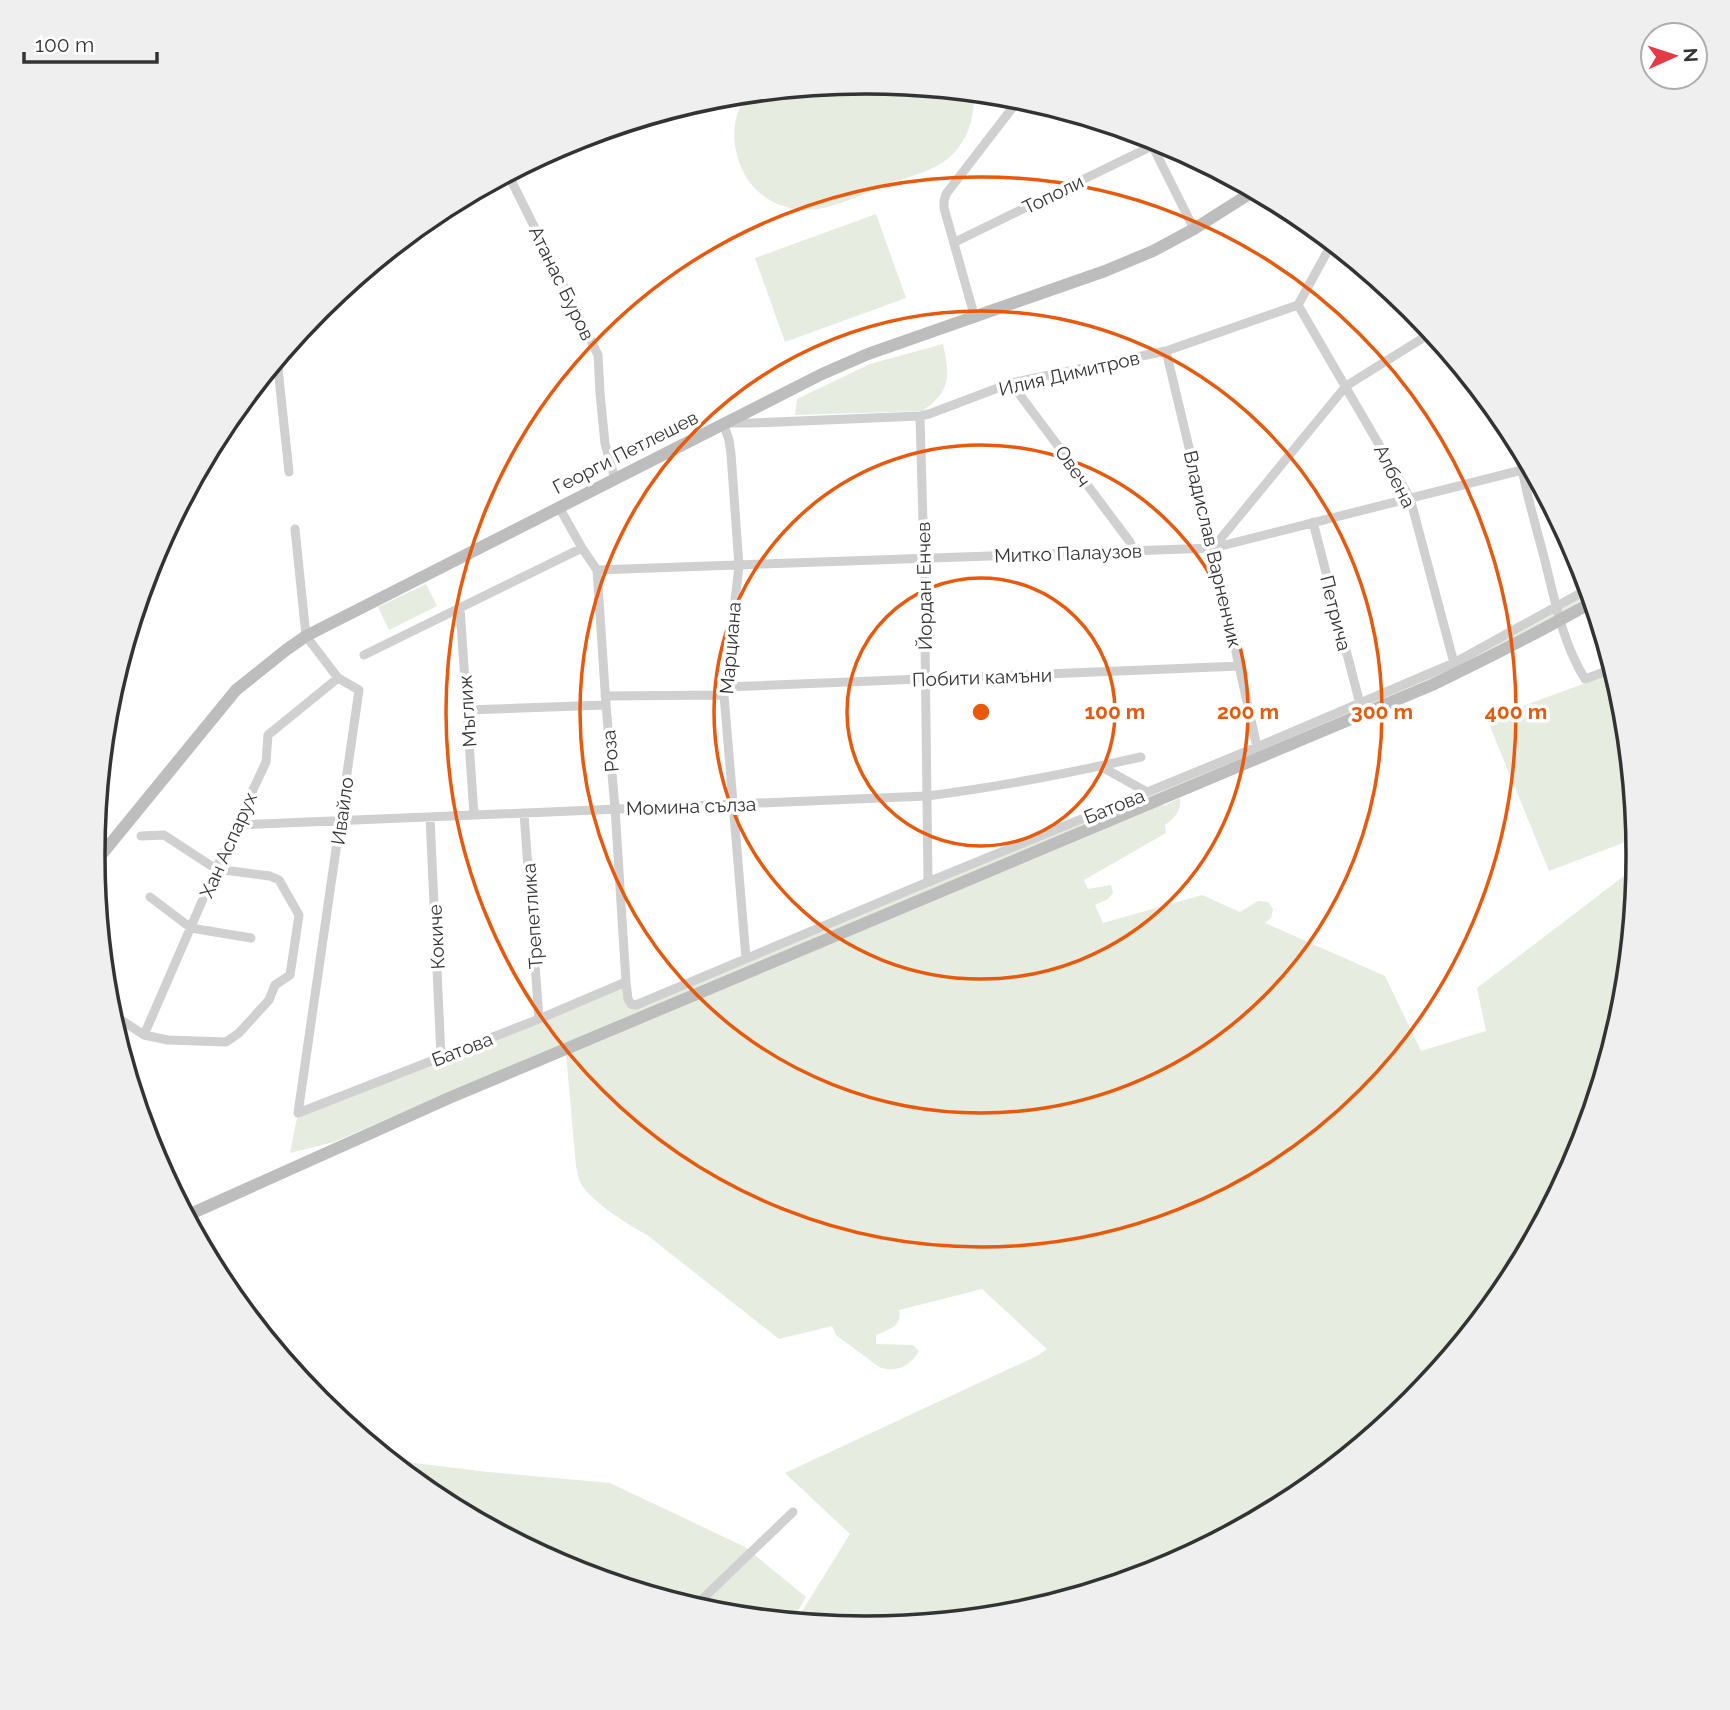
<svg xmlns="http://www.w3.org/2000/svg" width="1730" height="1710" viewBox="0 0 1730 1710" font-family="Raleway,sans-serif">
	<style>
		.green { fill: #e6ecdf }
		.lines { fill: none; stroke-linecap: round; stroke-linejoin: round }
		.street { stroke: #d0d0d0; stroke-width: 9 }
		.secondary { stroke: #bdbdbd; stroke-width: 12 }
		.ring { fill: none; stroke: #e8590c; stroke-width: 3.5 }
		.labels { text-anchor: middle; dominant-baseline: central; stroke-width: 7; stroke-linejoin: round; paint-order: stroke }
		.street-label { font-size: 19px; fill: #333; stroke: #fff }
		.rim { fill: none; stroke: #333; stroke-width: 3.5 }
		.centre { fill: #e8590c; stroke: #fff; stroke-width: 3.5 }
		.ring-label { font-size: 21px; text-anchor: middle; font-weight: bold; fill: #e8590c; stroke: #fff; stroke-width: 7; stroke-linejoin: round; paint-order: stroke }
	</style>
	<rect width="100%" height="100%" fill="#fff"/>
	<path class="green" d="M865,82L974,93C974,113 971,132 958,148C942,170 913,175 888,184C868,192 839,206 817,209C779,214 746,192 737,155C731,133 735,114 746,94Z
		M876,214L906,298L785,342L755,258Z
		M943,344C950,376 951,392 922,411L795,415L797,399L870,364Z
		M426,584L437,606L389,630L378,607Z
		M1588,589L1590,595L1554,617L1444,676L435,1098L334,1142L290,1153L298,1113L626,982L631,1004L1454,663Z
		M1613,673L1623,705L1636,838L1549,871L1487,719Z
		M1180,798C1181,812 1175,817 1165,825L1166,833L1084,880L1088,889L1111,885L1113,893L1108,899L1095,905L1103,923L1202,895L1240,912L1258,901L1268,902L1273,909L1271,918L1265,923L1385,976L1421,1051L1486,1031L1477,988L1637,866L1623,1006L1579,1151L1507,1285L1411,1402L1294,1498L1160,1569L1015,1613L865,1628L796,1621L850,1534L785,1473L1037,1356L1047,1349L982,1289L899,1310C902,1327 890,1329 876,1335V1344L913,1345L919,1351C911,1365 896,1374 879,1367L836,1335L832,1326L779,1339L647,1235C627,1224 597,1205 583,1187C578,1180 578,1174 576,1166L566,1054L1162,803L1163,806Z
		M390,1460L488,1472L610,1483L745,1547L806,1597L792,1621L714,1613L569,1569L435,1497Z"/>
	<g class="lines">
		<path class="street" d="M1148,137L1194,229
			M508,174L598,355L600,393L605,444L615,479
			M955,242L1152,146
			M1298,305L1410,498L1454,663
			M975,318L944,208V201L946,194L1020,98
			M1166,351L1213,548L1257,747
			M277,359L289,472
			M1011,383L1130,542L1133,550
			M920,416L924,559L928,882
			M1518,444C1523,484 1535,522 1545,561C1555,601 1563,644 1585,679L1612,669
			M559,507L582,548L597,570L606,705L615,808L626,982L628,999L631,1004L636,1005L928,882L1257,747L1454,663L1588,589
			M1313,522L1360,704
			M295,529L306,636L338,678L359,690L298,1113L539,1019L626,982
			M1213,548L1346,386L1431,333
			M597,570L1213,548L1530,468
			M460,608L474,815
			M364,655L582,548
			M725,687L1240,666
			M605,696L724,695
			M466,710L606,705
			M1100,766L1147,792
			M524,813L539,1019
			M430,817L441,1057
			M238,825L927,796C999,787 1070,773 1141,757
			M150,897L191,928L251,938
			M746,958L724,695L739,566L731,454L729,440L723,423H753L920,416L929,414L1011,383L1166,351L1298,305L1332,243
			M109,1012L144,1035L168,1040L226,1042L239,1033L269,1000L275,985L290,975L299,915L279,880L270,876L216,869L164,835L141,836
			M144,1035L216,869L266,762L268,735L338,678
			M694,1607L793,1512"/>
		<path class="secondary" d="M93,865L236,690L286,650L306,636L822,374L868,354L1105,271L1153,251L1194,229L1254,191
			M186,1216L449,1098L1432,685C1486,659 1540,632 1592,602"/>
	</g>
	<g class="ring">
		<circle cx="981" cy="712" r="134"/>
		<circle cx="981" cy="712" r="267"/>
		<circle cx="981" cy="712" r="401"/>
		<circle cx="981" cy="712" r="535"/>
	</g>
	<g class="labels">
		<g class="street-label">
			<text transform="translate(1053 194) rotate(-26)">Тополи</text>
			<text transform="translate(562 283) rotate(64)">Атанас Буров</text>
			<text transform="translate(1069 373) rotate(-13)">Илия Димитров</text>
			<text transform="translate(625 452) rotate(-27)">Георги Петлешев</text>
			<text transform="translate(1073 466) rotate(54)">Овеч</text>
			<text transform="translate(1395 476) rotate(63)">Албена</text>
			<text transform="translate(1213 549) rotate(77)">Владислав Варненчик</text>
			<text transform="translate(1068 553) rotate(-2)">Митко Палаузов</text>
			<text transform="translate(924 586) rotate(-91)">Йордан Енчев</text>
			<text transform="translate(1336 613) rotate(76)">Петрича</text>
			<text transform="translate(730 648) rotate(-85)">Марциана</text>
			<text transform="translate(982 677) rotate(-2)">Побити камъни</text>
			<text transform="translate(467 711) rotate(-94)">Мъглиж</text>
			<text transform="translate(610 751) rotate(-95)">Роза</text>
			<text transform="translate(691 806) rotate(-2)">Момина сълза</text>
			<text transform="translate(1114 806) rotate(-22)">Батова</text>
			<text transform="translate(342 811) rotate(-82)">Ивайло</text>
			<text transform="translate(228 845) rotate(-66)">Хан Аспарух</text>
			<text transform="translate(532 916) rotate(-94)">Трепетлика</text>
			<text transform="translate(436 937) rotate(-93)">Кокиче</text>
			<text transform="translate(462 1049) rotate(-21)">Батова</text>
		</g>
	</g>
	<path d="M0 0H1730V1710H0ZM865 94H866A760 760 0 0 1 1626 854V856A760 760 0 0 1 866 1616H865A760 760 0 0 1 105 856V854A760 760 0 0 1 865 94Z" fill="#efefef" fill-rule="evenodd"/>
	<path class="rim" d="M865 94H866A760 760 0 0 1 1626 854V856A760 760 0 0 1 866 1616H865A760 760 0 0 1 105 856V854A760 760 0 0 1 865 94Z"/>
	<circle cx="981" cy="712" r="10" class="centre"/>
	<g class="ring-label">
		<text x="1115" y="719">100 m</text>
		<text x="1248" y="719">200 m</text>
		<text x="1382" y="719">300 m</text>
		<text x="1516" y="719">400 m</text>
	</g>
	<g transform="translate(1674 56) rotate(87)"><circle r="33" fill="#ffffff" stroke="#adadad" stroke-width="2"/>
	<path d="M0-5L12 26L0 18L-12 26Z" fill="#e63946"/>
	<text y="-10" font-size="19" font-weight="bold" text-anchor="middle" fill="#333333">N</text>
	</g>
	<path d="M24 52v10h133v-10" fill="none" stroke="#333333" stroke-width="3.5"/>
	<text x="35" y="52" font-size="21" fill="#333333" stroke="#ffffff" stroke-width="5" paint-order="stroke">100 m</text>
</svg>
